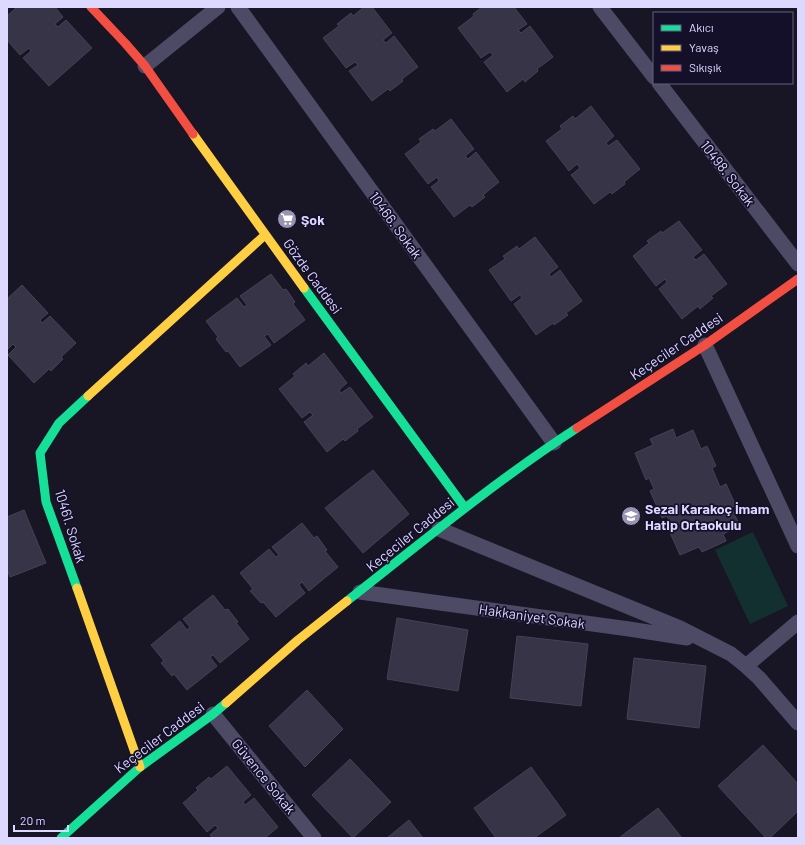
<svg xmlns="http://www.w3.org/2000/svg" width="805" height="845" viewBox="0 0 805 845" font-family="Barlow,sans-serif">
	<style>
		.green { fill: #133031 }
		.building { fill: #363446; stroke: #454157 }
		.lines { fill: none; stroke-linecap: round; stroke-linejoin: round }
		.street { stroke: #4c4a65; stroke-width: 15 }
		.fast { stroke: #16e098; stroke-width: 9 }
		.slow { stroke: #ffcf43; stroke-width: 9 }
		.jam { stroke: #f24e42; stroke-width: 9 }
		.labels { text-anchor: middle; dominant-baseline: central; stroke-width: 3.5; stroke-linejoin: round; paint-order: stroke }
		.street-label { font-size: 14px; fill: #ddd8ff; stroke: #14102a }
		.poi-label { font-size: 14px; font-weight: bold; fill: #ddd8ff; stroke: #14102a; text-anchor: start }
	</style>
	<rect width="100%" height="100%" fill="#181624"/>
	<path class="green" d="M753,532L788,606L750,624L715,550Z"/>
	<path class="building" d="M17,7H55L63,17L55,24L58,27L66,20L92,48L49,86L23,58L31,51L29,48L20,55L7,40V16Z
		M364,7H372L392,33L383,40L386,43L394,36L418,67L402,79L403,81L390,91L388,89L372,101L349,71L358,65L355,62L346,68L323,38L339,26L337,24L351,13L353,16Z
		M482,7H514L527,24L518,30L521,33L530,26L553,57L537,69L538,71L525,82L523,79L507,92L484,62L493,55L490,52L481,58L458,28L474,16L473,14Z
		M591,106L614,136L606,143L608,146L617,140L640,169L624,182L625,184L612,194L610,192L594,204L571,175L580,168L577,164L569,171L546,141L562,129L560,126L573,116L575,119Z
		M451,119L474,149L465,156L468,159L476,152L499,182L483,195L485,197L472,207L470,205L454,217L431,187L439,181L437,177L428,184L405,154L421,142L419,139L433,129L435,131Z
		M679,221L702,250L693,257L696,260L704,254L727,284L711,296L713,298L700,309L698,306L682,319L659,289L667,282L665,279L656,286L633,256L649,243L647,241L661,231L662,233Z
		M535,237L558,267L549,274L551,277L560,270L582,301L566,313L568,315L554,325L553,323L536,335L514,304L522,298L520,295L511,301L489,270L505,259L503,256L517,246L519,249Z
		M271,274L283,290L286,289L295,302L293,304L305,320L274,343L268,334L264,336L271,345L240,367L228,351L226,352L216,339L218,337L206,321L237,298L244,307L247,305L240,296Z
		M22,285L48,313L40,320L42,323L50,316L76,343L61,357L63,359L51,371L49,369L34,383L8,355L16,347L13,344L7,350V299Z
		M324,353L347,383L339,390L341,393L350,387L373,417L357,429L358,431L345,441L343,439L327,452L304,422L313,415L310,412L302,418L279,389L295,376L293,374L306,363L308,366Z
		M673,429L676,438L693,430L701,449L707,446L716,466L712,468L720,487L726,484L736,506L731,507L740,526L723,534L726,541L702,552L699,547L680,555L668,528L672,527L667,516L662,518L650,491L654,489L649,478L646,480L635,453L653,445L650,439Z
		M373,470L409,514L363,553L325,508Z
		M24,510L46,563L10,577L7,569V517Z
		M302,523L314,538L317,536L327,550L325,551L338,567L309,591L302,582L299,585L305,593L276,617L263,602L261,603L250,591L253,589L240,573L269,549L276,557L279,555L272,547Z
		M213,595L225,610L228,609L238,622L236,623L249,639L220,663L213,655L210,657L217,666L187,690L174,674L172,676L161,663L164,661L151,645L180,621L187,630L190,627L183,619Z
		M397,618L468,630L458,691L387,679Z
		M517,636L588,644L581,706L510,698Z
		M634,658L706,666L699,728L627,719Z
		M307,690L343,729L305,767L269,726Z
		M763,745L798,784V811L770,838H766L718,786Z
		M350,759L391,802L353,838L312,795Z
		M227,766L251,795L243,802L245,805L254,798L278,827L265,838H213L210,835L218,828L215,825L207,832L183,803L198,790L196,788L209,777L211,779Z
		M531,767L566,815L534,838H496L474,808Z
		M658,808L682,838H619Z
		M409,820L423,838H387Z"/>
	<g class="lines">
		<path class="street" d="M238,7L554,443
			M600,7L654,77
			M145,66L218,7
			M659,83L798,264
			M705,345L798,546
			M439,529L680,628L731,654L746,666L759,678L798,723
			M360,592L629,629L687,638
			M746,666L798,622
			M213,714L314,838"/>
		<path class="fast" d="M304,288L465,508
			M77,588L46,502L40,453L59,423L88,396
			M347,601C422,542 497,480 577,428
			M61,838L140,767L213,714L226,703"/>
		<path class="slow" d="M193,134L304,288
			M88,396L265,235
			M77,588L140,767
			M226,703L298,640L347,601"/>
		<path class="jam" d="M91,7L125,43L145,66L193,134
			M577,428L705,345L798,279"/>
	</g>
	<defs>
		<symbol id="supermarket-disc" viewBox="-11 -11 22 22"><circle r="9.5" fill="#9894b2" stroke="#14102a"/><path d="M-6-5.5h2.5l.6 2H6L4.5 2H-2.5L-4.4-4H-6ZM-1.5 3.2a1.3 1.3 0 1 0 .1 0ZM3 3.2a1.3 1.3 0 1 0 .1 0Z" fill="#fff"/></symbol>
		<symbol id="school-disc" viewBox="-11 -11 22 22"><circle r="9.5" fill="#9894b2" stroke="#14102a"/><path d="M0-5L7-2L0 1L-7-2ZM-4 1L0 2.5L4 1V4Q0 6-4 4Z" fill="#fff"/></symbol>
	</defs>
	<g fill-rule="evenodd">
		<use href="#supermarket-disc" x="276" y="208" width="22" height="22"/>
		<use href="#school-disc" x="620" y="505" width="22" height="22"/>
	</g>
	<g class="labels">
		<g class="street-label">
			<text transform="translate(728 173) rotate(52)">10498. Sokak</text>
			<text transform="translate(396 225) rotate(54)">10466. Sokak</text>
			<text transform="translate(313 276) rotate(54)">Gözde Caddesi</text>
			<text transform="translate(676 346) rotate(-34)">Keçeciler Caddesi</text>
			<text transform="translate(71 526) rotate(73)">10461. Sokak</text>
			<text transform="translate(410 534) rotate(-39)">Keçeciler Caddesi</text>
			<text transform="translate(532 616) rotate(8)">Hakkaniyet Sokak</text>
			<text transform="translate(159 737) rotate(-37)">Keçeciler Caddesi</text>
			<text transform="translate(264 776) rotate(51)">Güvence Sokak</text>
		</g>
		<g class="poi-label">
			<text x="301" y="219">Şok</text>
			<text x="645" y="508">Sezai Karakoç İmam<tspan x="645" dy="16">Hatip Ortaokulu</tspan></text>
		</g>
	</g>
	<rect width="805" height="845" fill="none" stroke="#ddd8ff" stroke-width="16"/>
	<rect x="653" y="12" width="140" height="72" fill="#14102a" stroke="#64607f"/>
	<rect x="661" y="25" width="20" height="6" fill="#16e098" stroke="#64607f"/>
	<text x="689" y="32" font-size="12" fill="#ddd8ff">Akıcı</text>
	<rect x="661" y="45" width="20" height="6" fill="#ffcf43" stroke="#64607f"/>
	<text x="689" y="52" font-size="12" fill="#ddd8ff">Yavaş</text>
	<rect x="661" y="65" width="20" height="6" fill="#f24e42" stroke="#64607f"/>
	<text x="689" y="72" font-size="12" fill="#ddd8ff">Sıkışık</text>
	<path d="M14 825v6h54v-6" fill="none" stroke="#ddd8ff" stroke-width="2"/>
	<text x="20" y="825" font-size="12" fill="#ddd8ff" stroke="#14102a" stroke-width="3" paint-order="stroke">20 m</text>
</svg>
